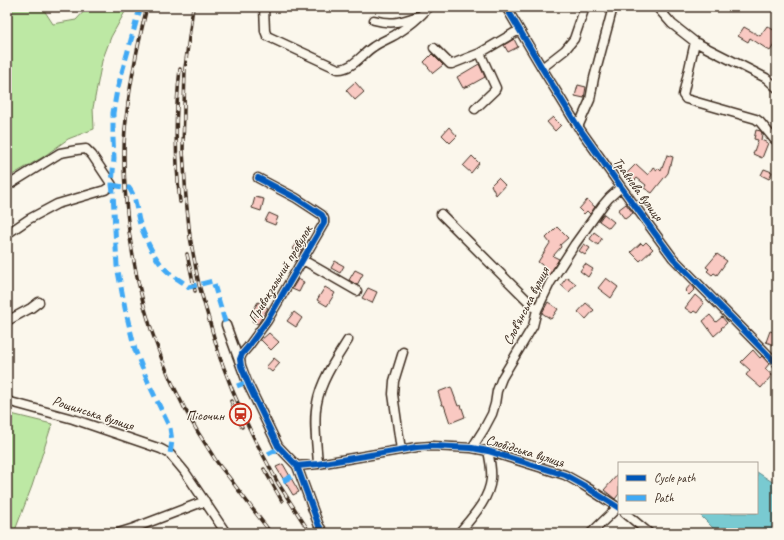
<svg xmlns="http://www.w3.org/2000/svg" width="784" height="540" viewBox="0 0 784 540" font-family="Caveat,sans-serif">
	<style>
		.green { fill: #bde8a4; stroke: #7c8961 }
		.water { fill: #79cad1; stroke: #608a89 }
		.building { fill: #f9c9c2; stroke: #3b2a1e }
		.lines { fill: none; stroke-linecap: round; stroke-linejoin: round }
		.minor-casing { stroke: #3b2a1e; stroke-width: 11 }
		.minor { stroke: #fbf7ec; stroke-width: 8 }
		.rail-casing { stroke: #3b2a1e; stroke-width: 3.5 }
		.rail { stroke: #fbf7ec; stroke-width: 2; stroke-dasharray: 6; stroke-linecap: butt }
		.quiet { stroke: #3fa9f5; stroke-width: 5; stroke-dasharray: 10 5; stroke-linecap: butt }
		.cycleway-casing { stroke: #fbf7ec; stroke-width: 8 }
		.cycleway { stroke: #0057b8; stroke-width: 6 }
		.labels { text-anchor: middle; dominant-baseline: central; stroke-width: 3; stroke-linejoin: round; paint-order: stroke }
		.street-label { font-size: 14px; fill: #3b2a1e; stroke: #fbf7ec }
		.poi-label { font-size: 14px; fill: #3b2a1e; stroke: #fbf7ec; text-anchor: end }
	</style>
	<rect width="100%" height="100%" fill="#fbf7ec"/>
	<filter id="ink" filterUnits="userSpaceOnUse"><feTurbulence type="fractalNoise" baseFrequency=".025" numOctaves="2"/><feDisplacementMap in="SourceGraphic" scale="8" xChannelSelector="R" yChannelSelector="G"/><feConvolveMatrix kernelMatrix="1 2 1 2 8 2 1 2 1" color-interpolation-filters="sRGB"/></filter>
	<g filter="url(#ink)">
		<path class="green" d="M7,7H42L53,24L76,20L88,7H126V10L111,37L102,61L93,108L94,129L68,139L43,157L7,178Z
			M7,413L52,424L32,486L14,533H7Z"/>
		<path class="water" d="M757,472L777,485V533H718L698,513H757Z"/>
		<path class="building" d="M767,26L777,32V40L770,51L750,38L748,42L738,36L744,27L760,36Z
			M514,39L518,47L508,52L504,45Z
			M432,54L443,65L433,73L424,62Z
			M479,64L485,77L467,87V86L463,88L457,77Z
			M355,82L364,92L355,100L346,90Z
			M578,85L586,87L584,98L575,96Z
			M553,117L561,125L555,131L547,122Z
			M449,127L457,136L450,143L442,135Z
			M756,130L761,131L762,134L761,140L768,143L762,158L753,154L758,140L754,139Z
			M667,155L673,157L671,165H670L668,173L652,193L644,188L646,185L637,178L634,181L626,174L636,164L648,175L653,167L657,170L658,168L661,171Z
			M472,156L479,163L471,173L463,166Z
			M764,169L772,172L769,179L761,175Z
			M498,178L505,185L496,195L491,185Z
			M255,197L264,199L261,211L252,208Z
			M587,200L595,207L590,214L587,211L584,214L579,209Z
			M626,204L633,213L625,219L618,210Z
			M269,213L278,217L275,225L265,221Z
			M604,214L614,222L609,228L599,221Z
			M557,227L568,238L560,245L561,247L553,256L559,259L548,277L542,273L545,267L538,262L550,243L546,238Z
			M594,232L602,238L598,245L590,239Z
			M298,240L305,244L300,253L293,249Z
			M646,242L653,249L640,261L631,252L641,243L643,245Z
			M584,244L590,248L585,255L579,251Z
			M717,254L727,261L717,275L714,273L712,275L707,271L709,269L706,267Z
			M335,261L344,266L340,273L331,268Z
			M585,264L593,269L588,277L580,271Z
			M355,270L363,274L357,285L349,280Z
			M567,277L576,284L569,292L561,285Z
			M606,278L618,287L611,298L598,288Z
			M298,279L304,282L299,292L292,289Z
			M691,284L695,289L689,295L685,291Z
			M325,287L335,293L327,306L317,300Z
			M368,288L377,292L372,303L362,298Z
			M695,295L704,303L697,313L694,311L692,313L685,308Z
			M258,302L268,308L258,324L252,321L256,314L252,312Z
			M548,302L558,309L551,319L542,313Z
			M586,303L594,310L586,319L578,312Z
			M294,312L302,318L296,327L287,321Z
			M710,315L716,322L722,317L727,323L721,328L722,329L714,336L703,321Z
			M770,331L777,333V346L766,342Z
			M269,333L279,342L271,350L261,340Z
			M753,350L760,358L762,356L769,364L765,369L772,375L761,388L746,375L750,370L741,362Z
			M274,358L280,363L272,372L266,367Z
			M451,387L458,406L461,405L465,417L450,423L444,405H442L438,392Z
			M283,464L299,492L293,495L276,467Z
			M619,473V494L615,499L604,490Z"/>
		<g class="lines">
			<defs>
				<path id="minor" d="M264,7L265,31L267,36L338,69C352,70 362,54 373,47C380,42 388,39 395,35C408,27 419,18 429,7
					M506,7L542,68L577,125L621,187L673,258L777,364
					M657,7L672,24L695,42L766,78L777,88
					M374,20C392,25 401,22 418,16
					M695,42L683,95L686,99L756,119L760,122L774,139L777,140
					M434,48L450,64H452L480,53L519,30
					M542,68L565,50L574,39L585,7
					M475,109L495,90L496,88L480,53
					M578,127L590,100L594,78L613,7
					M7,186L60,153L77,150L86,149L92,155L112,185L105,190L57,204L29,219L7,234
					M441,214L537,310
					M303,260L357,291
					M7,321L31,308L39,302
					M226,325L241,366L247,382L278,446L297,466L319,526L324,533
					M241,366L240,359L242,354L248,347L267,321L324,223V219L322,215L296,198L258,178
					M7,401L73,419L161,449L170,454L185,472L226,533
					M472,448L484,429L492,414L495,404L497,391L502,378L533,326L537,310L550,283L575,244L603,205L609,198L621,187
					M401,450L393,394L394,381L403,352
					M318,464C317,446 313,421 317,403C321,380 336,359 348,340
					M297,466L318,464L417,447L432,446L472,448L488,451L565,475L583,485L619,508
					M625,513L649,533
					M118,533L134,528L205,501
					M459,533C472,517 489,500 491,479C492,469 490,460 488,451
					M591,533L618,507"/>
			</defs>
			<use href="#minor" class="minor-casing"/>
			<use href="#minor" class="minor"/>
			<defs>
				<path id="rail" d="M147,7C137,47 129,87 125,129C123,153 124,177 126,201C133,293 162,380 213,456C218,465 225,472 231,480C244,498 258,516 271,533
					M193,7L185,68L183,150L186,198L190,237L199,285L220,358L232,389L244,417L255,440L278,483L310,533
					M180,69C175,113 175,158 180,202
					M187,254L195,291
					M231,401L242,427
					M264,469L282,501"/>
			</defs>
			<use href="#rail" class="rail-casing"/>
			<use href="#rail" class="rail"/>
			<path class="quiet" d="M142,7L138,15L117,90L113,113V139L114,158L112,185L113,192L117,266L125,308L135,350L148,382L170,428L172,441L170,454
				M112,185L129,188C137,198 136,212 140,224C146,240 154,258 166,270C173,277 182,281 189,287L213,281L226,325
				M237,386L247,382
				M268,454L280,448
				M283,481L300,472"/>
			<defs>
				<path id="cycleway" d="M506,7L542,68L577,125L621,187L673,258L777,364
					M258,178L296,198L322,215L324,219V223L267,321L248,347L242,354L240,359L241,366L250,388L278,446L297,466L319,526L324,533
					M297,466L318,464L417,447L432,446L472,448L488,451L565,475L583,485L619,508"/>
			</defs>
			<use href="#cycleway" class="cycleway-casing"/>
			<use href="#cycleway" class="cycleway"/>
		</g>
	</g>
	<defs>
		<symbol id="station-ring" viewBox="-11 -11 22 22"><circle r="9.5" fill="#fbf7ec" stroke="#c8321e" stroke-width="1.5"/><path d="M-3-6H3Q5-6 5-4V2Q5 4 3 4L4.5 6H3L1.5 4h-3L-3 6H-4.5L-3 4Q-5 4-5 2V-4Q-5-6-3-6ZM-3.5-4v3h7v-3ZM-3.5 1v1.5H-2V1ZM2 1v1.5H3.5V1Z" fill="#c8321e"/></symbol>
	</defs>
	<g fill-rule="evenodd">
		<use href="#station-ring" x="228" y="402" width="25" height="25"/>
	</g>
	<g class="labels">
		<g class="street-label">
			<text transform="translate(638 189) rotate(54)">Травнева вулиця</text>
			<text transform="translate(280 274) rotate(-59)">Привокзальний провулок</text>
			<text transform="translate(526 306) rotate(-63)">Слов’янська вулиця</text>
			<text transform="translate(93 413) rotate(18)">Рощинська вулиця</text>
			<text transform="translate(525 451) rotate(17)">Слобідська вулиця</text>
		</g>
		<g class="poi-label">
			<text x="224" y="415">Пісочин</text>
		</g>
	</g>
	<rect width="784" height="540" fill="none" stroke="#fbf7ec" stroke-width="24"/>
	<rect x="12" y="12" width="760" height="516" fill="none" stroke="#3b2a1e" stroke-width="1.5" filter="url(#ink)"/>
	<rect x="618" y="462" width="140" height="52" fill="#fbf7ec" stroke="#aea59a"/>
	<rect x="626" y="475" width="20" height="6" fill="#0057b8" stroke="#aea59a"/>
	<text x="654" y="482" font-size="12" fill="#3b2a1e">Cycle path</text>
	<rect x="626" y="495" width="20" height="6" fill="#3fa9f5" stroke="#aea59a"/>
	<text x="654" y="502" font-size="12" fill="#3b2a1e">Path</text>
</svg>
